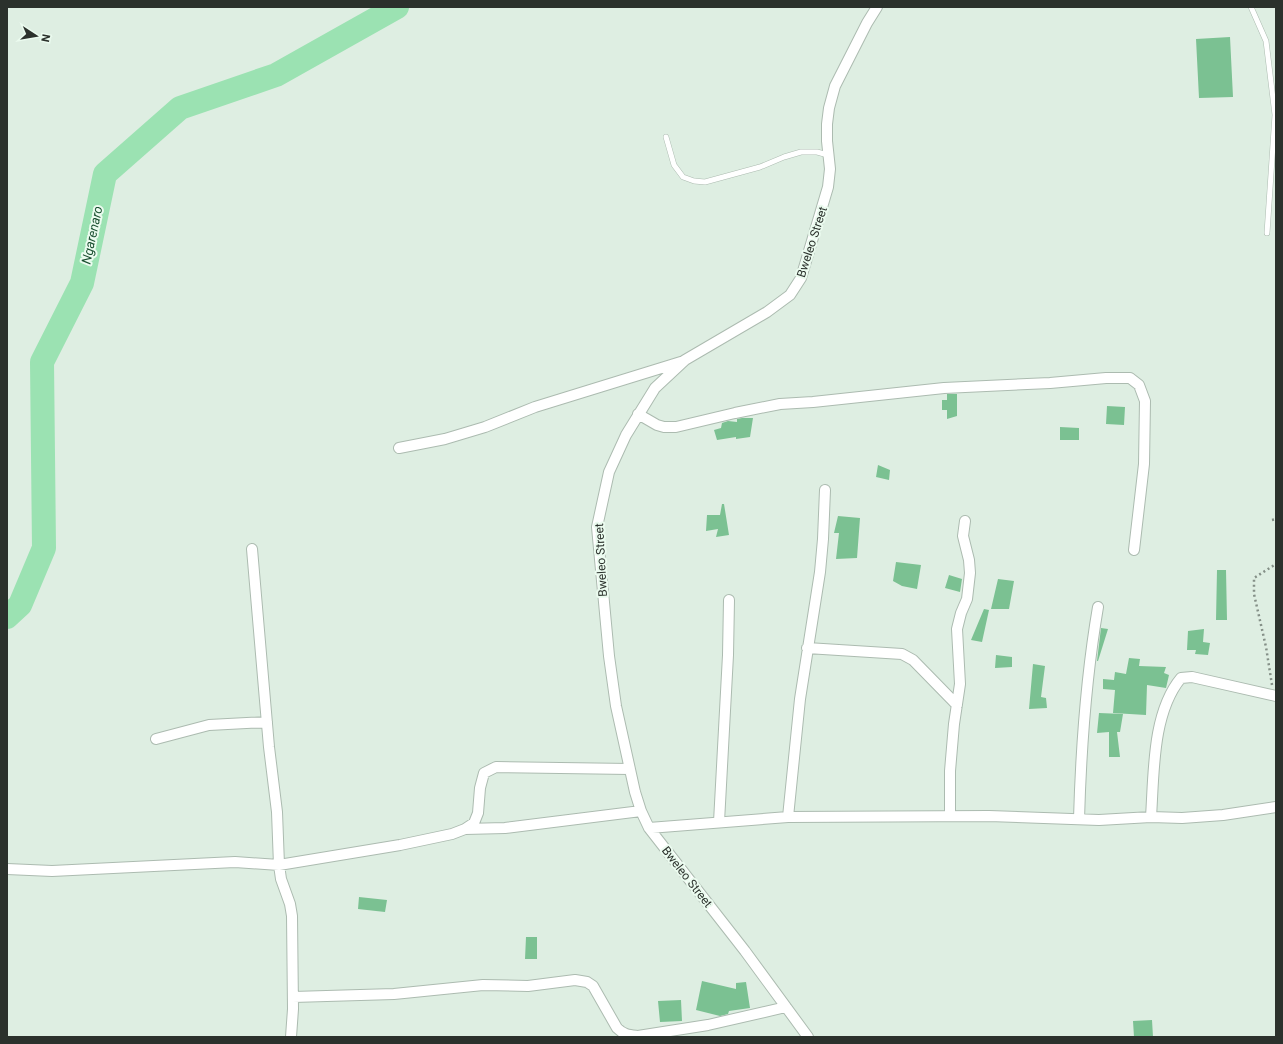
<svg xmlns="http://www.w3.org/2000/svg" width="1283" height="1044" viewBox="0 0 1283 1044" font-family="Roboto,sans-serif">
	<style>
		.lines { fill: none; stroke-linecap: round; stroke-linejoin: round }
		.river { stroke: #9be2b2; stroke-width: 24 }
		.building { fill: #7bc192 }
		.service-casing { stroke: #acbbb0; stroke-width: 6 }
		.minor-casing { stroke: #acbbb0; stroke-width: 12 }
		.path { stroke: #848f87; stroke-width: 2.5; stroke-dasharray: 2 3; stroke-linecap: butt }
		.service { stroke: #fff; stroke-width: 5 }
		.minor { stroke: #fff; stroke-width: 10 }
		.labels { text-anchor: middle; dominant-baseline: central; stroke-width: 4; stroke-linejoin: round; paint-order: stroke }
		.street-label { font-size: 12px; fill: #2b312c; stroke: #ebfbef }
		.water-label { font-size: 13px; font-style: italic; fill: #1a4f30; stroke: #ebfbef }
	</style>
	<rect width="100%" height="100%" fill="#deeee2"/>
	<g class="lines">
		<path class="river" d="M7,617L20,605L44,548L42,362L82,283L105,174L180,108L276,75L397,7"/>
	</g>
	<path class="building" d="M1230,37L1233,97L1199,98L1196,39Z
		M947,394H957V416L947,419V410H942V400H947Z
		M1107,406L1125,407L1124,425L1106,424Z
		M742,418H753L750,437L736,439V437L717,440L714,430L721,428L722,423L728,421L737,422V419Z
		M1060,427L1079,428V440H1060Z
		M878,465L890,470L889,480L876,477Z
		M722,504H724L729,535L716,537L718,529L706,531L707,515H720Z
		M838,516L860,518L857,558L836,559L839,533H834Z
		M896,562L921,565L917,589L902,586L893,581Z
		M1217,570H1226L1227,620H1216Z
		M949,575L962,579L960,592L945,588Z
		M998,579L1014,581L1009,609H991Z
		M984,609L989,610L982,642L971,640Z
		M1101,628L1108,629L1098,661H1097Z
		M1204,629L1203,642L1210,643L1208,655L1195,654L1196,650H1187L1188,631Z
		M996,655L1012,657V667L995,668Z
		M1129,658L1140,659L1139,666L1166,667L1164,673L1169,675L1166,688L1147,685L1146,715L1113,713L1115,690L1103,689V679L1114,680L1115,672L1126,674Z
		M1033,664L1045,666L1041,697L1046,698L1047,708L1029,709Z
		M1099,713L1123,714L1120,732H1117L1120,757H1109V732L1097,733Z
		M359,897L387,900L385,912L358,909Z
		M526,937H537V959H525Z
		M702,981L736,989V983L746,982L750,1008L729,1011L728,1014L720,1016L696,1010Z
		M681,1000L682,1021L660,1022L658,1001Z
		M1152,1020L1153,1037H1134L1133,1021Z"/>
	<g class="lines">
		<defs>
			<path id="service" d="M1251,7L1266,41L1275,115L1267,233
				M666,137L674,165L683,177L694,181L705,182L760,167L784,157L801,152H817L828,155"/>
			<path id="minor" d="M638,414L657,425L664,427H676L735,413L780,404L813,402L944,388L1050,383L1106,378H1130L1139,385L1145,401L1144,464L1134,550
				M399,448L445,439L485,427L535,407L684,361
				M252,549L269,747L277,812L279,865L281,879L290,904L292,916L293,1009L291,1037
				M807,648L902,654L913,660L957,705
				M156,739L209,725L267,722
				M950,816V771L954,724L960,684L957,629L961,613L967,599L970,573L969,560L963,536L965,521
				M788,817L800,699L820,572L823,539L825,490
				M1151,817C1154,773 1152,713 1181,678L1192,677L1276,696
				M1079,819C1081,748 1086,677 1098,607
				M719,822L728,655L729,600
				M649,828L788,817L989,816L1099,820L1151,817L1182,818L1223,815L1276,807
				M465,829L505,828L641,811
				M7,869L52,871L235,862L279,865L400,845L452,834L465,829L474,823L478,813L480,788L484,773L496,767L630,769
				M293,997L394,994L483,985L528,986L575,980L587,982L593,986L617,1028C624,1035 629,1035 638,1036L708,1025L786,1007
				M808,1037L745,951L649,828L641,811L635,792L616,706L609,656L597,527L609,472L626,435L655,388L685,360L767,312L790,295L801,278L828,187L830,169L827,141V124L829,108L835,86L867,23L877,7"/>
		</defs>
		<use href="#service" class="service-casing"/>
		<use href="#minor" class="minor-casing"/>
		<path class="path" d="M1272,520L1276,519
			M1272,685L1266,647L1254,594V578L1276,564"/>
		<use href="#service" class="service"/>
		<use href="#minor" class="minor"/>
	</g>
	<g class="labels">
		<g class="street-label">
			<text transform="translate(812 242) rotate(-72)">Bweleo Street</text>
			<text transform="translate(601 560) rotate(-93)">Bweleo Street</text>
			<text transform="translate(687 877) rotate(52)">Bweleo Street</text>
		</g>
		<g class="water-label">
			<text transform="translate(92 235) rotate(-78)">Ngarenaro</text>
		</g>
	</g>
	<rect width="1283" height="1044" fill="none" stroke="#2b312c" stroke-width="16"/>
	<g transform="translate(36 36) rotate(102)" stroke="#ebfbef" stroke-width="3" paint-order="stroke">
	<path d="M0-3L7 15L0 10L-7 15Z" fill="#2b312c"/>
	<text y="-6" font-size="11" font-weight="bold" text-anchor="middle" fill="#2b312c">N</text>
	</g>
</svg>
